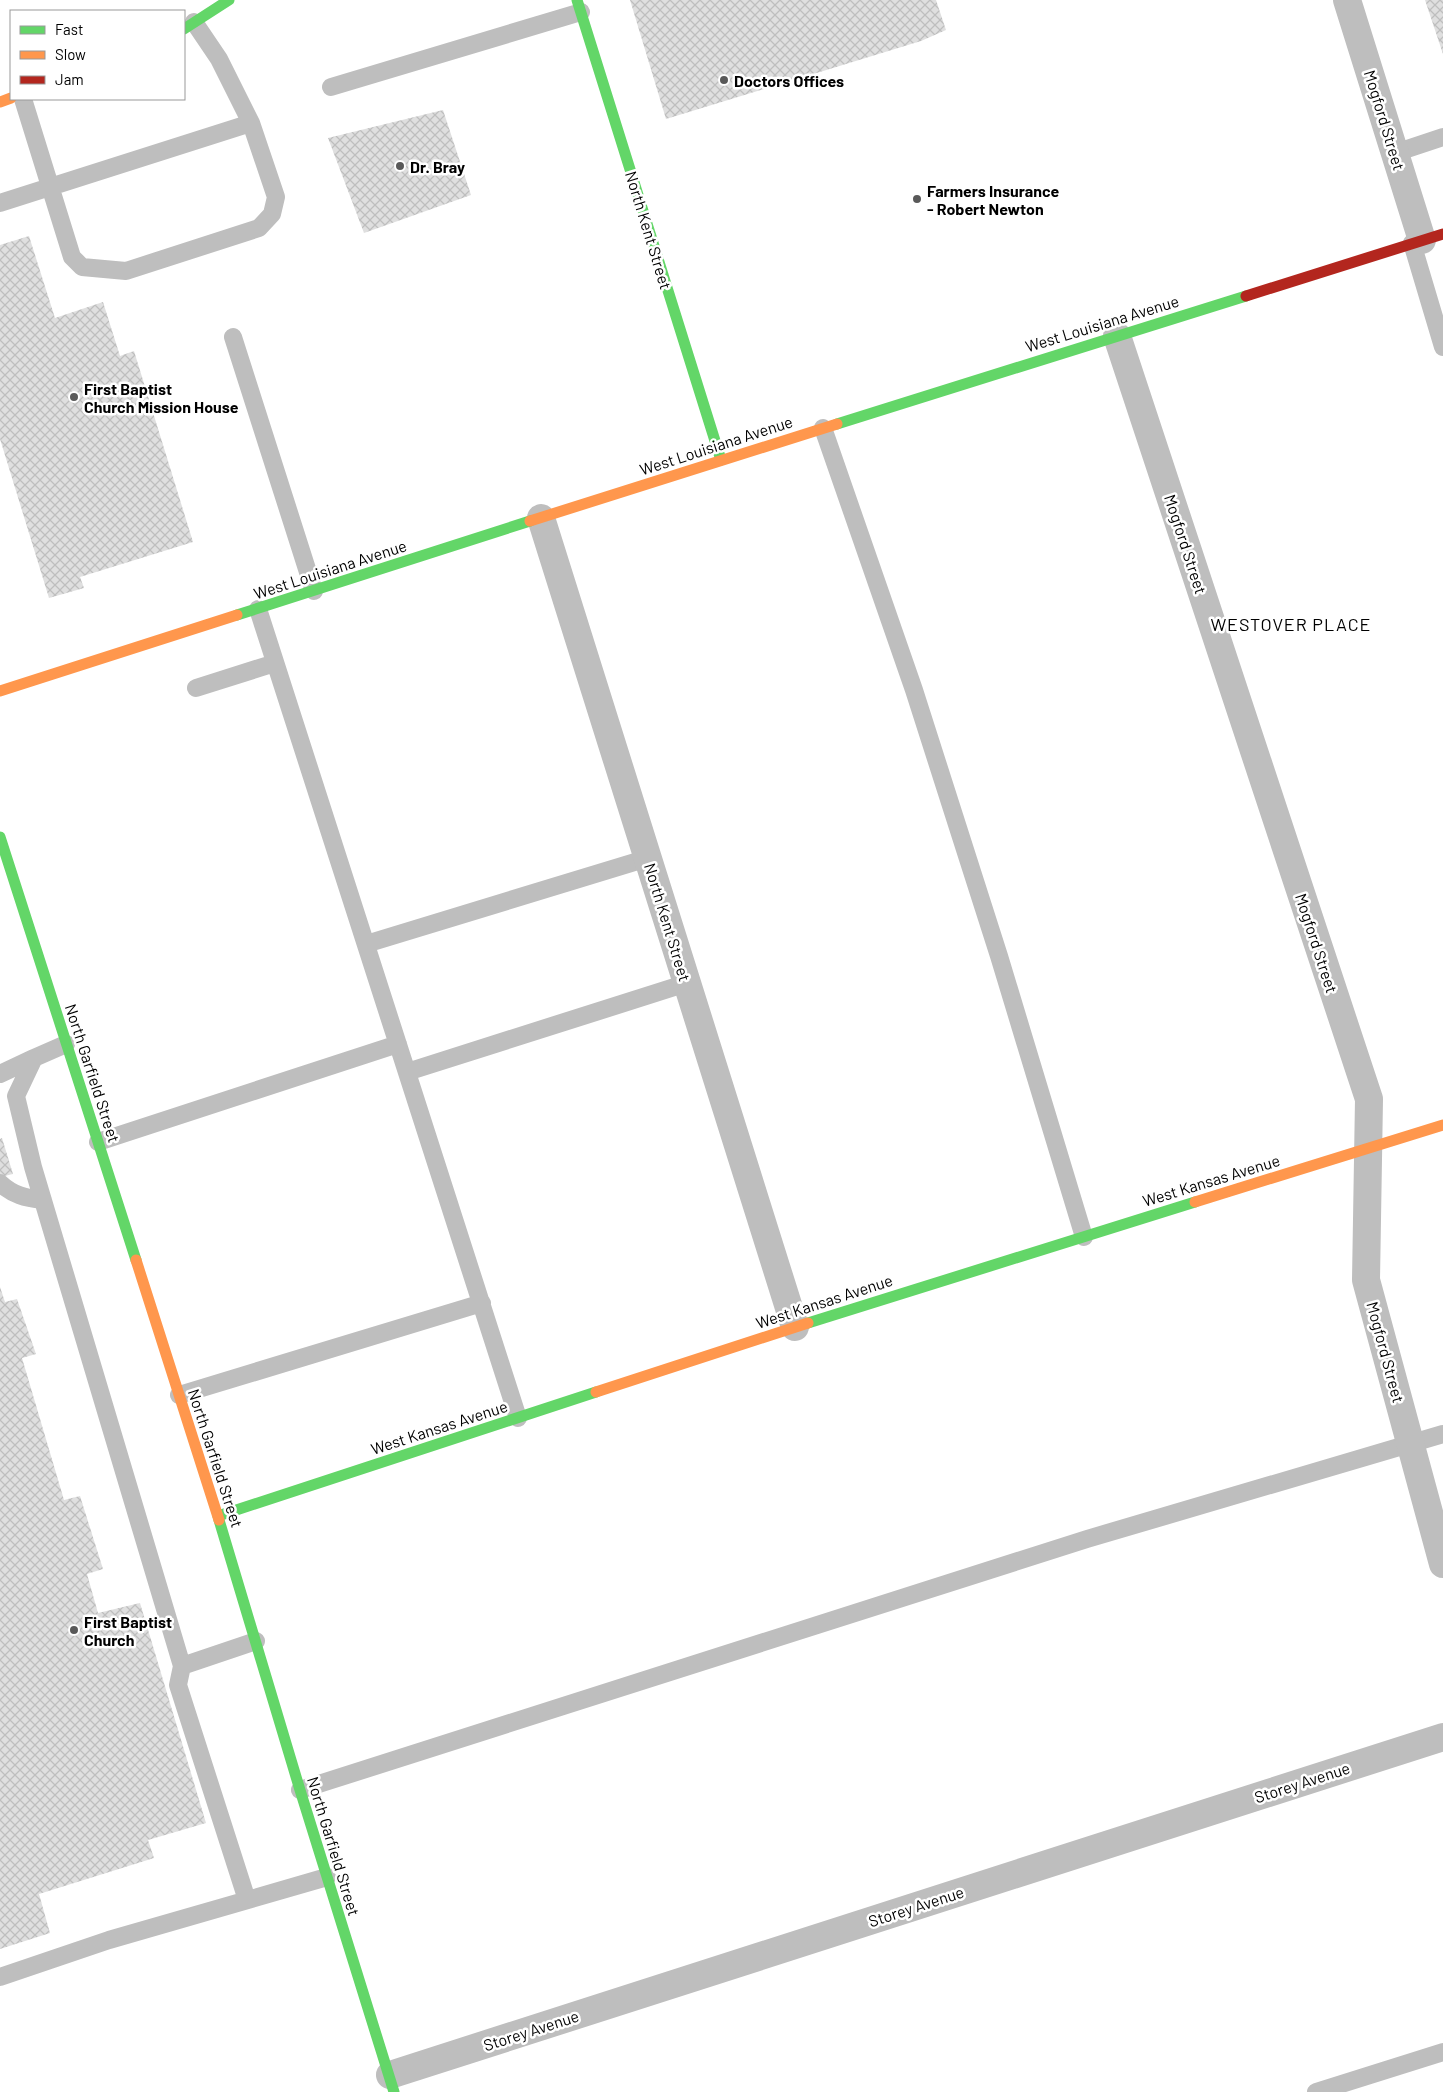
<svg xmlns="http://www.w3.org/2000/svg" width="1443" height="2092" viewBox="0 0 1443 2092" font-family="Barlow,sans-serif">
	<style>
		.building { fill: url(#building-cross-hatch) }
		.lines { fill: none; stroke-linecap: round; stroke-linejoin: round }
		.lane { stroke: #bebebe; stroke-width: 18 }
		.street { stroke: #bebebe; stroke-width: 28 }
		.fast { stroke: #63d668; stroke-width: 11 }
		.slow { stroke: #ff974d; stroke-width: 11 }
		.jam { stroke: #b3261e; stroke-width: 11 }
		.poi-dot { fill: #595959; stroke: #fff; stroke-width: 2 }
		.labels { text-anchor: middle; dominant-baseline: central; stroke-width: 5; stroke-linejoin: round; paint-order: stroke }
		.poi-label { font-size: 16px; font-weight: bold; fill: #000; stroke: #fff; text-anchor: start }
		.street-label { font-size: 16px; fill: #000; stroke: #fff }
		.neighbourhood-label { font-size: 18px; letter-spacing: 1px; fill: #000; stroke: #fff }
	</style>
	<defs>
		<pattern id="building-cross-hatch" width="8" height="8" patternUnits="userSpaceOnUse" patternTransform="scale(1.25)"><rect width="8" height="8" fill="#dfdfdf"/><path d="M0 0l8 8M0 8l8-8" fill="none" stroke="#bebebe"/></pattern>
	</defs>
	<rect width="100%" height="100%" fill="#fff"/>
	<path class="building" d="M630,0H936L946,30L921,41L666,119Z
		M1425,0H1443V54Z
		M443,110L471,195L364,233L328,138Z
		M29,236L55,318L103,302L120,356L134,351L193,542L80,577L84,588L49,598L0,439V245Z
		M2,1138L13,1174L0,1177V1139Z
		M0,1287L5,1302L17,1299L36,1354L22,1358L64,1500L80,1496L103,1569L87,1574L98,1613L140,1603L206,1823L148,1840L154,1858L39,1894L50,1933L0,1949Z"/>
	<g class="lines">
		<path class="lane" d="M331,87L581,12
			M23,99L72,257L82,267L126,271L259,228L272,214L276,197L251,123L219,59L194,22
			M1395,153L1443,137
			M0,203L251,123
			M1412,243L1443,347
			M233,337L314,591
			M823,428L914,690L999,956L1084,1237
			M258,609L518,1418
			M196,688L275,663
			M366,944L648,858
			M66,1044L34,1058L16,1096L33,1167L182,1666
			M407,1072L687,983
			M0,1074L34,1058
			M98,1142L398,1044
			M0,1183C13,1195 25,1198 43,1200
			M179,1395L482,1303
			M300,1790L1087,1539L1443,1434
			M247,1900L178,1685L182,1666L256,1641
			M0,1977L109,1940L327,1877
			M1316,2092L1443,2052"/>
		<path class="street" d="M1347,0L1422,240
			M1117,336L1369,1099L1366,1280L1443,1564
			M541,518L795,1327
			M390,2075L1443,1737"/>
		<path class="fast" d="M577,0L721,460
			M184,29L229,0
			M837,424L1246,296
			M237,615L530,521
			M0,837L136,1260
			M808,1323L1195,1202
			M218,1516L596,1392
			M219,1520L300,1790L394,2092"/>
		<path class="slow" d="M0,102L11,98
			M530,521L837,424
			M0,691L237,615
			M1195,1202L1443,1125
			M136,1260L219,1520
			M596,1392L808,1323"/>
		<path class="jam" d="M1246,296L1443,234"/>
	</g>
	<g class="poi-dot">
		<circle cx="724" cy="80" r="5"/>
		<circle cx="400" cy="166" r="5"/>
		<circle cx="917" cy="199" r="5"/>
		<circle cx="74" cy="397" r="5"/>
		<circle cx="74" cy="1630" r="5"/>
	</g>
	<g class="labels">
		<g class="poi-label">
			<text x="734" y="80">Doctors Offices</text>
			<text x="410" y="166">Dr. Bray</text>
			<text x="927" y="190">Farmers Insurance<tspan x="927" dy="18">- Robert Newton</tspan></text>
			<text x="84" y="388">First Baptist<tspan x="84" dy="18">Church Mission House</tspan></text>
			<text x="84" y="1621">First Baptist<tspan x="84" dy="18">Church</tspan></text>
		</g>
		<g class="street-label">
			<text transform="translate(1385 120) rotate(73)">Mogford Street</text>
			<text transform="translate(649 230) rotate(73)">North Kent Street</text>
			<text transform="translate(1102 323) rotate(-17)">West Louisiana Avenue</text>
			<text transform="translate(716 445) rotate(-18)">West Louisiana Avenue</text>
			<text transform="translate(1186 544) rotate(72)">Mogford Street</text>
			<text transform="translate(330 569) rotate(-18)">West Louisiana Avenue</text>
			<text transform="translate(668 922) rotate(73)">North Kent Street</text>
			<text transform="translate(1317 943) rotate(72)">Mogford Street</text>
			<text transform="translate(93 1073) rotate(72)">North Garfield Street</text>
			<text transform="translate(1211 1180) rotate(-17)">West Kansas Avenue</text>
			<text transform="translate(824 1301) rotate(-18)">West Kansas Avenue</text>
			<text transform="translate(1386 1352) rotate(75)">Mogford Street</text>
			<text transform="translate(439 1427) rotate(-18)">West Kansas Avenue</text>
			<text transform="translate(216 1458) rotate(72)">North Garfield Street</text>
			<text transform="translate(1302 1782) rotate(-18)">Storey Avenue</text>
			<text transform="translate(334 1846) rotate(73)">North Garfield Street</text>
			<text transform="translate(916 1906) rotate(-18)">Storey Avenue</text>
			<text transform="translate(531 2030) rotate(-18)">Storey Avenue</text>
		</g>
		<g class="neighbourhood-label">
			<text x="1291" y="624">WESTOVER PLACE</text>
		</g>
	</g>
	<rect x="10" y="10" width="175" height="90" fill="#ffffff" stroke="#999999"/>
	<rect x="20" y="26" width="25" height="8" fill="#63d668" stroke="#999999"/>
	<text x="55" y="35" font-size="15" fill="#000000">Fast</text>
	<rect x="20" y="51" width="25" height="8" fill="#ff974d" stroke="#999999"/>
	<text x="55" y="60" font-size="15" fill="#000000">Slow</text>
	<rect x="20" y="76" width="25" height="8" fill="#b3261e" stroke="#999999"/>
	<text x="55" y="85" font-size="15" fill="#000000">Jam</text>
</svg>
